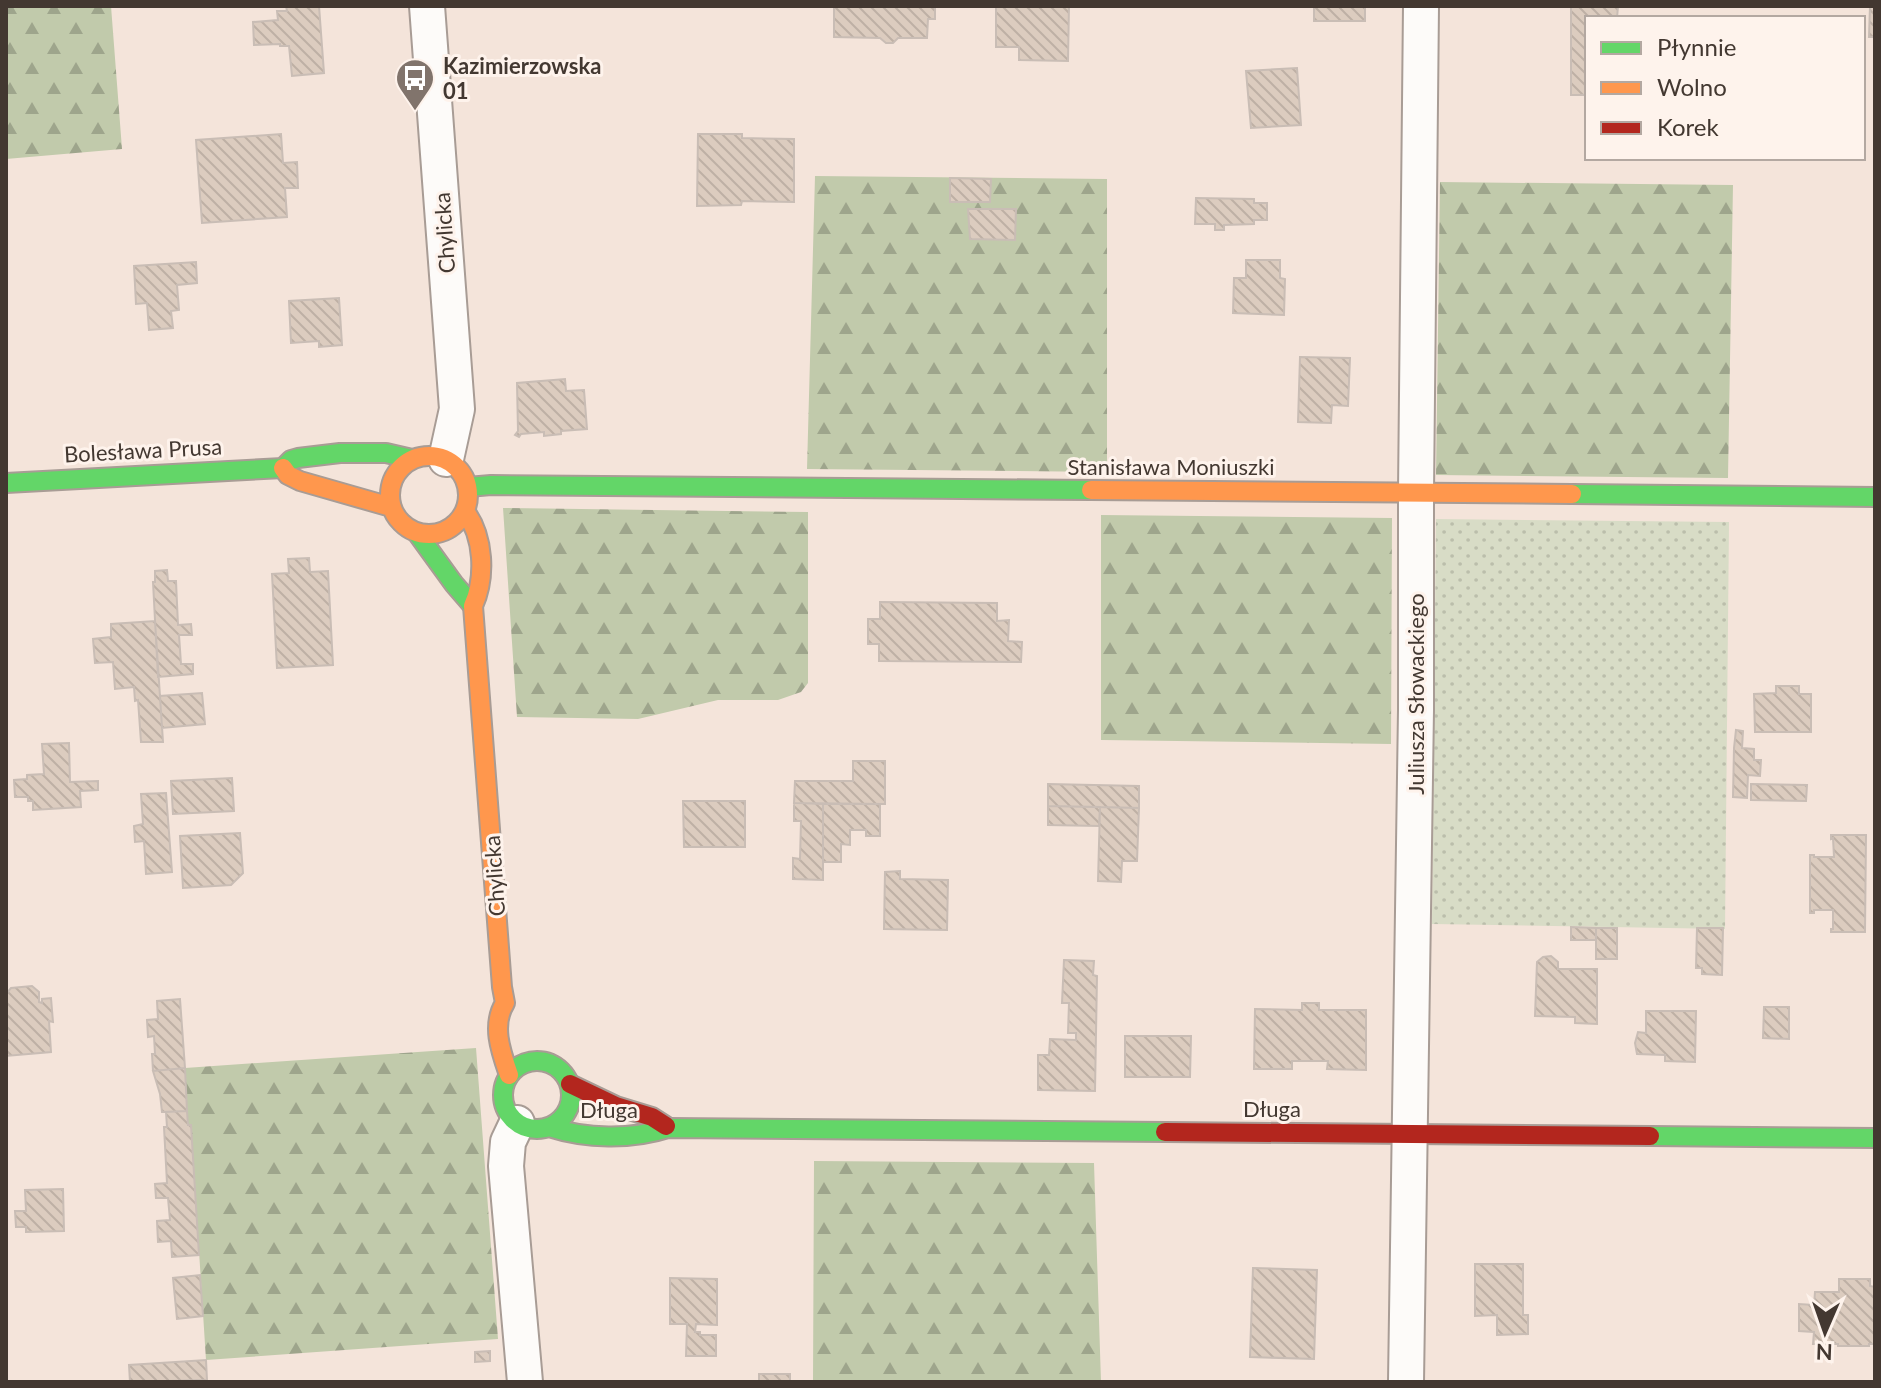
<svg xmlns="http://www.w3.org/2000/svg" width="1881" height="1388" viewBox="0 0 1881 1388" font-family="Lato,sans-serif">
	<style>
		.grass { fill: url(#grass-dots) }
		.forest { fill: url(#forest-firs) }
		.building { fill: url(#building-back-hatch); stroke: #c9bdb5; stroke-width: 2 }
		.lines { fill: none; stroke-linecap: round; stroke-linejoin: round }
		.street-casing { stroke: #a89c95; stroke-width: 38 }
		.fast-casing { stroke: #a89c95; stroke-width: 22 }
		.slow-casing { stroke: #a89c95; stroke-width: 22 }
		.jam-casing { stroke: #a89c95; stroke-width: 22 }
		.street { stroke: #fdfbf9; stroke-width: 34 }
		.fast { stroke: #63d668; stroke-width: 18 }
		.slow { stroke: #ff974d; stroke-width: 18 }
		.jam { stroke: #b3261e; stroke-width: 18 }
		.labels { text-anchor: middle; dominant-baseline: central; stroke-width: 6; stroke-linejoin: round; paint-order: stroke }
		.poi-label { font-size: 22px; font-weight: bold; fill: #433831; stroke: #fef3ec; text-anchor: start }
		.street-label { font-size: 22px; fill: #433831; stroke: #fef3ec }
	</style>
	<defs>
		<pattern id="grass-dots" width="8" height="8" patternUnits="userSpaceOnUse" patternTransform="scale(2)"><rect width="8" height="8" fill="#d8dcc6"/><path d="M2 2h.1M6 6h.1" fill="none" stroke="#bbbeab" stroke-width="1.8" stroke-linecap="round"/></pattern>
		<pattern id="forest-firs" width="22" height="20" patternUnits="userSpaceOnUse" patternTransform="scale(2)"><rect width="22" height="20" fill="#c1caab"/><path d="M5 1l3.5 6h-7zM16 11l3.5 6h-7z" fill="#9ea58c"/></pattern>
		<pattern id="building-back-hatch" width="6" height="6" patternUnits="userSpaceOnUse" patternTransform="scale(2)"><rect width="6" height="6" fill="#dcccbf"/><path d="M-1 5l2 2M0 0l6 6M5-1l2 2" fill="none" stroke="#beb0a5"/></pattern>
	</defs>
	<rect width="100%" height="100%" fill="#f4e4da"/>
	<path class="grass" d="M1436,519L1729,522L1725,929L1432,924Z"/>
	<path class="forest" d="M6,6H111L122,149L6,159Z
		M815,176L1107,179V472L807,469Z
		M1440,182L1733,185L1728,478L1436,475Z
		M503,508L808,512V683L801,692L778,700H718L638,719L517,717Z
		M1101,515L1392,518L1391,744L1101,740Z
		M476,1048L498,1339L206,1360L191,1126L188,1125L185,1068Z
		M814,1161L1094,1163L1101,1382H813Z"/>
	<path class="building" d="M286,6H319L324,73L292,76L289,46H280V44L254,45L253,22L278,20L277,11H287Z
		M834,6H935V19H928L927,38H898L893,43H886L880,38L834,37Z
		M996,6H1069L1068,61L1019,60V47H996Z
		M1314,6H1365V21H1314Z
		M1571,6H1618L1617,18H1587V95H1571Z
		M1870,6H1875V37H1869Z
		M1297,68L1301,125L1251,128L1246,71Z
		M281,134L283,163L297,162L298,188H285L287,217L202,223L196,140Z
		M698,134H742V138L794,139V202L742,201L741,205L697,206Z
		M950,178L991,179L990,202H950Z
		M1196,198L1254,199V203H1267V220H1254V224L1224,225V230H1215V224H1195Z
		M968,209H1016L1015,240L970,239Z
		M1246,260H1280V278L1285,279L1284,315L1233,313L1234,278H1246Z
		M196,262L197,283L177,285L179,310L171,311L173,328L149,330L147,303L136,304L134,266Z
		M339,298L342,345L319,347V341L291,343L289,301Z
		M1300,357L1350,358L1348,406L1332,405L1331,423L1298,422Z
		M565,379L566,391L584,390L587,429L561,431V434L544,436V432L521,434L519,437L515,435L518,431L517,383Z
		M309,558L310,572L328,571L333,665L277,668L272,574L289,573L288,559Z
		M167,570L168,581H176L178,625L191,624L192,635H179L181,664H193V674L158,677L153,582H155V571Z
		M880,602L997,603V621L1009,620L1008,641L1022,642L1021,662L879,661V644H868V619H880Z
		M155,621L163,742H141L138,700L135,701L134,687L115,689L113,662L95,663L93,639L111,637V624Z
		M1776,686H1799V694H1811V732H1755L1754,694L1776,693Z
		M202,693L205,724L162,728L160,696Z
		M1736,730L1743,731L1742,748L1754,749V760H1761L1760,776L1748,775L1747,798L1733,797L1734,748Z
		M69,743L70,782L98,781V790L80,791L81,807L33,810V801H28V797H15L14,780L27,779V775L44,774L42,744Z
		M853,761H885V804L794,803L795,781H853Z
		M232,778L234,811L173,814L171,781Z
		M1048,784L1139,786V808L1048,806Z
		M1751,784L1807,785L1806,801L1751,800Z
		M166,793L172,872L146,874L144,841L135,842L134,826L143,824L141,794Z
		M683,801H745V847H684Z
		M794,803L823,804V880L793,879V858L800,859L801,821H794Z
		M823,804H880V836H866V830H850V845L841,844V862H823Z
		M1048,806L1100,807L1099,826L1048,825Z
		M1100,807L1139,808L1137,861H1122L1121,882L1098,881Z
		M240,833L243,873L231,885L183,888L180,836Z
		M1831,835H1866L1865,932H1831V929H1833V910H1814V913H1810V855H1814V857H1834L1833,838L1831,839Z
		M900,871V879L948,880L947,930L884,929L885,872Z
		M1571,927L1596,928V940H1571Z
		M1596,928H1617V959H1596Z
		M1697,928H1723L1722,975L1702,974V968H1696Z
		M1551,956L1558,962V969H1597V1024L1575,1023V1017L1535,1016L1537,962L1543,957Z
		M1064,960L1094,961L1093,975L1097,976L1095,1091L1038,1090V1055H1049L1050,1039L1076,1040V1033H1068L1069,1003H1062Z
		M32,986L39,992V1002L42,1003V999L51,998L53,1022L49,1021L51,1052L6,1056V994L11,988Z
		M180,999L185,1068L153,1071L152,1054H155L154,1036L148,1037L147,1020L158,1019L157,1001Z
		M1302,1003H1319V1010H1366V1070L1327,1069L1328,1061H1292V1069H1254L1255,1009L1302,1010Z
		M1764,1007H1789V1039L1763,1038Z
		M1646,1011H1696L1695,1062L1665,1061V1055L1637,1054L1635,1043L1638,1032L1646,1033Z
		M1125,1036H1191L1190,1077H1125Z
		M185,1068L187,1111L162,1112L160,1094L153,1071Z
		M187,1111L188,1125H191L199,1255L172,1257L171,1241L158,1242L157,1221L170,1220L168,1198H156L155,1184L167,1183L164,1127H167L166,1112Z
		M63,1189L64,1231L26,1232V1227H16L15,1211H26L25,1190Z
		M1475,1264H1523V1315H1528V1334L1497,1335V1315L1475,1316Z
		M1253,1268L1317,1270L1314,1359L1250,1357Z
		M200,1275L203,1316L177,1319L173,1278Z
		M670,1278L717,1279V1325L696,1324L695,1332H700V1335H716V1356H686L687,1324H670Z
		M1839,1279H1870V1286L1875,1287V1344H1869V1346H1838V1344H1813L1814,1332L1799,1331V1304L1814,1305L1815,1292H1839Z
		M490,1351V1361L475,1362V1352Z
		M206,1360L207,1380L130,1382L129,1365Z
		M759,1374H790V1382H759Z"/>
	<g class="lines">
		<defs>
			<path id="street" d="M427,6L457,409L446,459
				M517,1123L508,1142L506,1166L525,1382
				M1406,1382L1416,710V492L1421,6"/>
			<path id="fast" d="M6,483L283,468L291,460L298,458L340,453H386L412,459
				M468,487L491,485L1091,490
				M1572,494L1875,497
				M417,533L454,584L473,606
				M503 1095a34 34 0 1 1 68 0a34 34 0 1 1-68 0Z
				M549,1127C586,1139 631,1140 668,1128L1165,1132
				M1650,1136L1875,1138"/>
			<path id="slow" d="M390 495a39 39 0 1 1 78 0a39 39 0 1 1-78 0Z
				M283,468L288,475L300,481L391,507
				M1091,490L1572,494
				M465,511C484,537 486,577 473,606L502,987L505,1003C491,1025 501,1052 509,1075"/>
			<path id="jam" d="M570,1084L616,1106L652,1117L666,1126
				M1165,1132L1650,1136"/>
		</defs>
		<use href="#street" class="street-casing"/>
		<use href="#fast" class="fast-casing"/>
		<use href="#slow" class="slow-casing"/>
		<use href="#jam" class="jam-casing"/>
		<use href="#street" class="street"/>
		<use href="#fast" class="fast"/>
		<use href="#slow" class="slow"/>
		<use href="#jam" class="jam"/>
	</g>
	<defs>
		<symbol id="bus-pin" viewBox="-11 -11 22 30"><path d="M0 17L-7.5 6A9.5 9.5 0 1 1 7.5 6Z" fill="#81746c" stroke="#fef3ec"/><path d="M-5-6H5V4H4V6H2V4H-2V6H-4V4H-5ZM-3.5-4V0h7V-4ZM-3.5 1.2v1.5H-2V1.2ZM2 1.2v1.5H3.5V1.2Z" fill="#fff"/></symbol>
	</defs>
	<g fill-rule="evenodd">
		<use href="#bus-pin" x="393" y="56" width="44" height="60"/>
	</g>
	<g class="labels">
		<g class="poi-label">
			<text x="443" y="65">Kazimierzowska<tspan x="443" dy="25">01</tspan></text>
		</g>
		<g class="street-label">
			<text transform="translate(444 233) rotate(-94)">Chylicka</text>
			<text transform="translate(143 450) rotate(-3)">Bolesława Prusa</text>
			<text x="1171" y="466">Stanisława Moniuszki</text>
			<text transform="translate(1415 694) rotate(-90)">Juliusza Słowackiego</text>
			<text transform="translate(494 876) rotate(-94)">Chylicka</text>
			<text x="1272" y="1108">Długa</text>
			<text x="609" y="1109">Długa</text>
		</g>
	</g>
	<rect width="1881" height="1388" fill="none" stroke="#433831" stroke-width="16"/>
	<rect x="1585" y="16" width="280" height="144" fill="#fef3ec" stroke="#b3a8a1" stroke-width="2"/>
	<rect x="1601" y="42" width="40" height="12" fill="#63d668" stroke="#b3a8a1" stroke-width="2"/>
	<text x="1657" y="56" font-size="24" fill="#433831">Płynnie</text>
	<rect x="1601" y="82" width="40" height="12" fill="#ff974d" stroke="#b3a8a1" stroke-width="2"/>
	<text x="1657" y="96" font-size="24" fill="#433831">Wolno</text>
	<rect x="1601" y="122" width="40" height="12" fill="#b3261e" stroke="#b3a8a1" stroke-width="2"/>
	<text x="1657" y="136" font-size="24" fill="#433831">Korek</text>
	<g transform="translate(1825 1332) rotate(182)" stroke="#fef3ec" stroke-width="6" paint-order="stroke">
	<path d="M0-6L14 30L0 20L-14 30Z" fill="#433831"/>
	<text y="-12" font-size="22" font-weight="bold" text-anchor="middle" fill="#433831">N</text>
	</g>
</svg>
